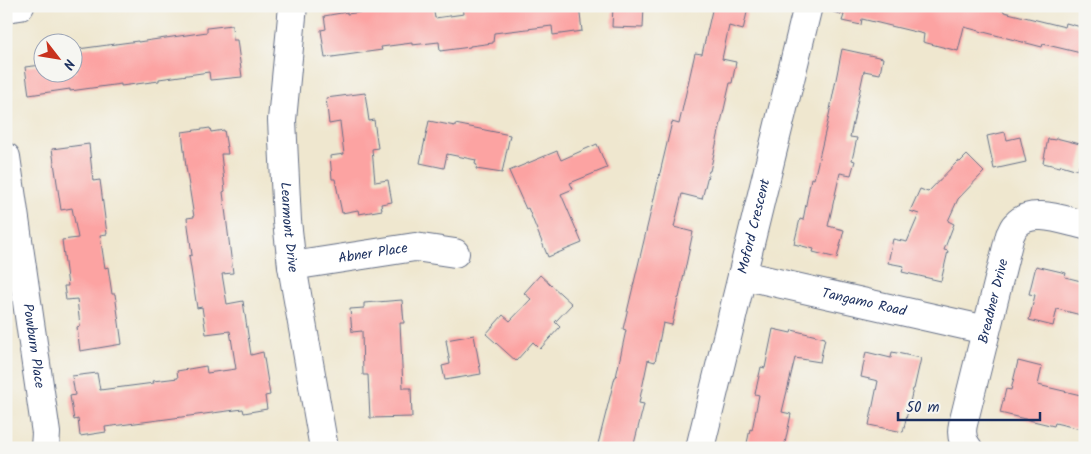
<svg xmlns="http://www.w3.org/2000/svg" width="1091" height="454" viewBox="0 0 1091 454" font-family="Kalam,sans-serif">
	<style>
		.building { fill: #fca3a2 }
		.lines { fill: none; stroke-linecap: round; stroke-linejoin: round }
		.minor-casing { stroke: #656f86; stroke-width: 30 }
		.minor { stroke: #fff; stroke-width: 28 }
		.labels { text-anchor: middle; dominant-baseline: central; stroke-width: 4.5; stroke-linejoin: round; paint-order: stroke }
		.street-label { font-size: 14px; fill: #1b2f5e; stroke: #f6f6f2 }
	</style>
	<rect width="100%" height="100%" fill="#f6f6f2"/>
	<filter id="ink" filterUnits="userSpaceOnUse"><feTurbulence type="fractalNoise" baseFrequency=".02" numOctaves="2"/><feDisplacementMap in="SourceGraphic" scale="10" xChannelSelector="R" yChannelSelector="G"/><feConvolveMatrix kernelMatrix="1 2 1 2 8 2 1 2 1" color-interpolation-filters="sRGB"/></filter>
	<filter id="wash" filterUnits="userSpaceOnUse"><feTurbulence type="fractalNoise" baseFrequency=".0096" numOctaves="4" result="noise"/><feDisplacementMap in="SourceGraphic" scale="20" xChannelSelector="R" yChannelSelector="G"/><feGaussianBlur stdDeviation="1.12" result="paint"/><feColorMatrix in="noise" values="0 0 0 0 0 0 0 0 0 0 0 0 0 0 0 0 0 1.4 0 .05"/><feComposite in="paint" operator="in"/></filter>
	<g filter="url(#wash)">
		<rect width="100%" height="100%" fill="#efe7cf"/>
		<g id="blocks">
			<path class="building" d="M408,6H433L435,18L464,14L463,6H579L582,31L553,35L552,26L494,33L493,43L470,46V47L440,51L439,42L412,45V43L381,47L382,50L325,58L321,30L326,29L324,16L347,12V14Z
				M613,6H644L643,28L612,27Z
				M713,6H738L748,8L743,30L729,26L722,59L736,62L732,83H730L710,171H709L702,199L682,194L674,227L693,232L679,298H678L672,325L663,323L655,362L648,360L639,403L644,404L633,448H597L615,377H616L626,330L623,329L672,122L679,124L695,53L702,54Z
				M833,6H987L1004,11V12L1065,27L1066,23L1085,28V54L1043,44L1042,47L964,27L958,51L923,42L924,34L862,19L861,25L842,21L844,15L833,12Z
				M232,25L233,40H237L242,77L210,80L209,72L159,79V81L121,86V84L70,91V89L29,95L25,67L42,65V72H77L76,66H80L78,49L138,41V42L207,32V28Z
				M842,49L883,58L880,74L864,71L850,137L857,138L852,160L855,161L851,175L840,173L828,226L844,230L837,258L813,252L814,249L794,244L800,219L803,220L811,178L814,179L828,120Z
				M365,93L369,121L374,120L378,148L372,149L375,182L388,180L392,202L381,204L382,210L359,214L358,210L342,213L335,179H332L330,156L344,154L340,122L329,124L326,98Z
				M429,121L455,126V124L510,135L502,173L476,169L477,165L475,164L476,160L447,154L444,168L420,163Z
				M210,128L211,132L224,130L228,154H221L225,191L223,192L233,273L222,274L227,304L243,301L251,355L263,352L270,395L265,396L267,409L244,413L243,409L105,427L106,432L80,436L78,419L74,420L70,396L75,395L72,376L97,373L100,390L154,383L153,381L178,378L177,371L206,366L207,373L236,369L230,331L206,334L202,307L197,308L189,256L192,255L187,218L194,217L186,167L182,132Z
				M1005,132L1007,140L1020,137L1026,162L994,169L987,136Z
				M1056,138L1084,145L1078,170L1061,165L1060,167L1043,163L1048,139L1056,140Z
				M89,144L93,181L100,180L107,234L100,235L105,268L108,267L112,294H115L122,344L80,351L77,327L80,326L77,299L66,300L64,286H68L62,240L78,238L72,208L61,210L52,149Z
				M597,144L607,168L570,183L573,189L561,194L582,243L548,257L528,208L526,209L509,171L557,151L561,160Z
				M967,155L984,172L958,199L948,221L954,224L944,250L948,251L941,281L902,272L904,266L888,263L893,239L907,242L919,214L910,211L920,189L928,192L958,161L960,162Z
				M1036,266L1066,273L1065,277L1085,282V316L1057,309L1053,326L1029,320L1035,295L1029,294Z
				M540,275L572,304L555,322L560,327L540,349L533,342L516,361L486,334L503,315L510,321L531,299L524,293Z
				M402,300L404,323H400L403,388H411L412,417L370,418L368,375H363L362,331L352,332L350,309L364,308V303Z
				M773,329L791,333L792,330L825,338L820,362L795,358L782,412L791,414L784,448H746L750,429L752,430L759,395L755,394L761,367L765,368Z
				M474,335L481,374L445,380L442,366L450,364L446,340Z
				M866,352L891,358L892,352L921,358L914,389H913L903,432L869,425L878,381L861,377Z
				M1018,361L1042,367L1038,385L1085,396V430L1055,423L1054,426L1000,413L1006,389L1011,390Z"/>
		</g>
	</g>
	<g filter="url(#ink)">
		<use href="#blocks" fill-opacity="0" stroke="#656f86" stroke-width="1"/>
		<g class="lines">
			<defs>
				<g id="minor">
					<path id="s1" d="M293,6L282,120L287,221L292,266L324,448"/>
					<path d="M6,8L20,6"/>
					<path id="s2" d="M6,157L46,433L45,448"/>
					<path id="s3" d="M292,266L415,247L455,253"/>
					<path id="s4" d="M742,275L986,330"/>
					<path id="s5" d="M700,448L808,6"/>
					<path id="s6" d="M968,448C962,441 961,433 963,424L1010,235C1012,232 1013,227 1016,225C1031,207 1065,221 1085,225"/>
				</g>
			</defs>
			<use href="#minor" class="minor-casing"/>
			<use href="#minor" class="minor"/>
		</g>
	</g>
	<g class="labels">
		<g class="street-label">
			<text stroke="none"><textPath href="#s5" startOffset="228">Moford Crescent</textPath></text>
			<text stroke="none"><textPath href="#s1" startOffset="222">Learmont Drive</textPath></text>
			<text stroke="none"><textPath href="#s3" startOffset="82">Abner Place</textPath></text>
			<text stroke="none"><textPath href="#s6" startOffset="152">Breadner Drive</textPath></text>
			<text stroke="none"><textPath href="#s4" startOffset="125">Tangamo Road</textPath></text>
			<text stroke="none"><textPath href="#s2" startOffset="191">Powburn Place</textPath></text>
		</g>
	</g>
	<rect width="1091" height="454" fill="none" stroke="#f6f6f2" stroke-width="25"/>
	<g transform="translate(58 58) rotate(121)"><circle r="24" fill="#f6f6f2" stroke="#9ea6b7"/>
	<path d="M0-4L9 19L0 12L-9 19Z" fill="#c8321e"/>
	<text y="-8" font-size="14" font-weight="bold" text-anchor="middle" fill="#1b2f5e">N</text>
	</g>
	<path d="M898 412v8h142v-8" fill="none" stroke="#1b2f5e" stroke-width="2.5"/>
	<text x="906" y="412" font-size="15" fill="#1b2f5e" stroke="#f6f6f2" stroke-width="4" paint-order="stroke">50 m</text>
</svg>
